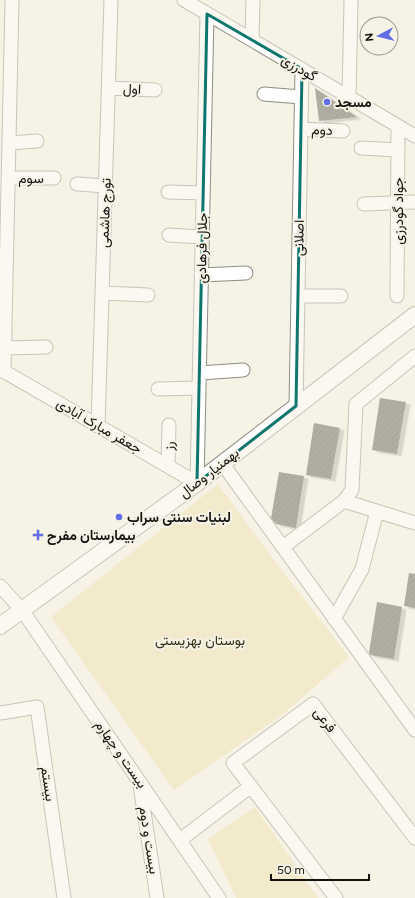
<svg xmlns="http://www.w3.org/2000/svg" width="415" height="898" viewBox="0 0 415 898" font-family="Figtree,Vazirmatn,sans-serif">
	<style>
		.park { fill: #ede0ab }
		.building { fill: url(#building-hatch); filter: url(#shadow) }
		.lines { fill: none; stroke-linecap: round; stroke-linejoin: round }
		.minor-casing { stroke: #908d82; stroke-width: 15 }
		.major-casing { stroke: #908d82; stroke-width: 18 }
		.minor { stroke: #fff; stroke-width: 13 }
		.major { stroke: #fff; stroke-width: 16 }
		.marked { fill: none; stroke: #0f766e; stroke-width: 3; stroke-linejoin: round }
		.poi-dot { fill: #616de5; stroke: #f5f2e6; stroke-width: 1.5 }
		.labels { text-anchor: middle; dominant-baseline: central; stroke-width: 4; stroke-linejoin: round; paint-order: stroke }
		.street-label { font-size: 14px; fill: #13120e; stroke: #f5f2e6 }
		.poi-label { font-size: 14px; font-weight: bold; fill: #13120e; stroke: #f5f2e6; text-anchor: start }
		.park-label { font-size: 14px; fill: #383013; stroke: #f5f2e6 }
	</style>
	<defs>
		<pattern id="building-hatch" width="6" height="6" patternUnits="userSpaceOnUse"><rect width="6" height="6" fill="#56544a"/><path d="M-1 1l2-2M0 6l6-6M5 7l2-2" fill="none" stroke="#6a6860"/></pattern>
		<filter id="shadow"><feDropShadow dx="4.5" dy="2.5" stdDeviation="0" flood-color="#0004"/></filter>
	</defs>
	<rect width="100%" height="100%" fill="#f5f2e6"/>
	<path class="park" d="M218,484L273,559L349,657L282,715L174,790L51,617Z
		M255,807L318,898H236L208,839Z"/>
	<path class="building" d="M315,88L357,117L319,121Z
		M380,398L406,402L397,454L372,450Z
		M314,423L340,428L331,479L306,475Z
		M279,472L304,476L296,528L276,524L271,518Z
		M409,573L415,574V608L404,606Z
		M377,602L402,607L394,659L370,655L369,652Z"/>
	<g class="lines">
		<defs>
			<path id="minor" d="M184,0L415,136
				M252,40L253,0
				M109,88L155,90
				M264,94L301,97
				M349,97L351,0
				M301,129L343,131
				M9,143L37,141
				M361,148L398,150
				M8,178H54
				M77,184L106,186
				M168,192L203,193
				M364,204L415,202
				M169,235L202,237
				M201,275L246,273
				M103,293L148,295
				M298,296H341
				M397,296L398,126
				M5,348L46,347
				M0,369L197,483L207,14
				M4,372L12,0
				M200,373L243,370
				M158,389L199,388
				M296,406L302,69
				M98,426L111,0
				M222,463L415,730
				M168,466L169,425
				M344,501L415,523
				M283,547L344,501L352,490L356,404L415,356
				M0,586L22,610L219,898
				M334,619L362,569L377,511
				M0,713L37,707L64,898
				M140,785L157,898
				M180,840L251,786
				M336,898L233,763L313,704L415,838"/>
			<path id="major" d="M0,626L197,483L415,315"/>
		</defs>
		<use href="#minor" class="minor-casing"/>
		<use href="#major" class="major-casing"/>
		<use href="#minor" class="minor"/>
		<use href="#major" class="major"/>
	</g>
	<path d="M0 0H415V898H0ZM207,14L302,69L296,406L197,483Z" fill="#f5f2e6" fill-opacity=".55" fill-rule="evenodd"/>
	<path class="marked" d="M207,14L302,69L296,406L197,483Z"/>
	<g class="poi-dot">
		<circle cx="327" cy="102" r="4"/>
		<circle cx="119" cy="517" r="4"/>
		<path d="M36 529h4v4h4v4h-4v4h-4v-4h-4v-4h4z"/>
	</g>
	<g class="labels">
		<g class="street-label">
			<text transform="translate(299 68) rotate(30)">گودرزی</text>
			<text transform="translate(132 89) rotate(2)">اول</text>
			<text transform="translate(322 130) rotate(3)">دوم</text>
			<text x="31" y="178">سوم</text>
			<text transform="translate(398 211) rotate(-90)">جواد گودرزی</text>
			<text transform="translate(105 213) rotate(-88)">تورج هاشمی</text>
			<text transform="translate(299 238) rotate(-89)">اصلانی</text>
			<text transform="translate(202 248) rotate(-89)">جلال فرهادی</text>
			<text transform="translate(99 426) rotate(30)">جعفر مبارک آبادی</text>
			<text transform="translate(169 446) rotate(-88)">رز</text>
			<text transform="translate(209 473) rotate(-38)">بهمنیار وصال</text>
			<text transform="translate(325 720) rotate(52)">فرعی</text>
			<text transform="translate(121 754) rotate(55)">بیست و چهارم</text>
			<text transform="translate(48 784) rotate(82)">بیستم</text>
			<text transform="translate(149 840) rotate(81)">بیست و دوم</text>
		</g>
		<g class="poi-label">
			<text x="335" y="102">مسجد</text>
			<text x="127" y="517">لبنیات سنتی سراب</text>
			<text x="47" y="535">بیمارستان مفرح</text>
		</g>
		<g class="park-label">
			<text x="200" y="640">بوستان بهزیستی</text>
		</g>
	</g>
	<g transform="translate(379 36) rotate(263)"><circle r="19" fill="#f5f2e6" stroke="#9b9890"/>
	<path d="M0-3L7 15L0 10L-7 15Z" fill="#616de5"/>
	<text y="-6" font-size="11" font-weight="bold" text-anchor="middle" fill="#13120e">N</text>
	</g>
	<path d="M271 874v6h98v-6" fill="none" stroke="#13120e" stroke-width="2"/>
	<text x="277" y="874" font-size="12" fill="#13120e" stroke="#f5f2e6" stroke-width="3" paint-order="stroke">50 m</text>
</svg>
